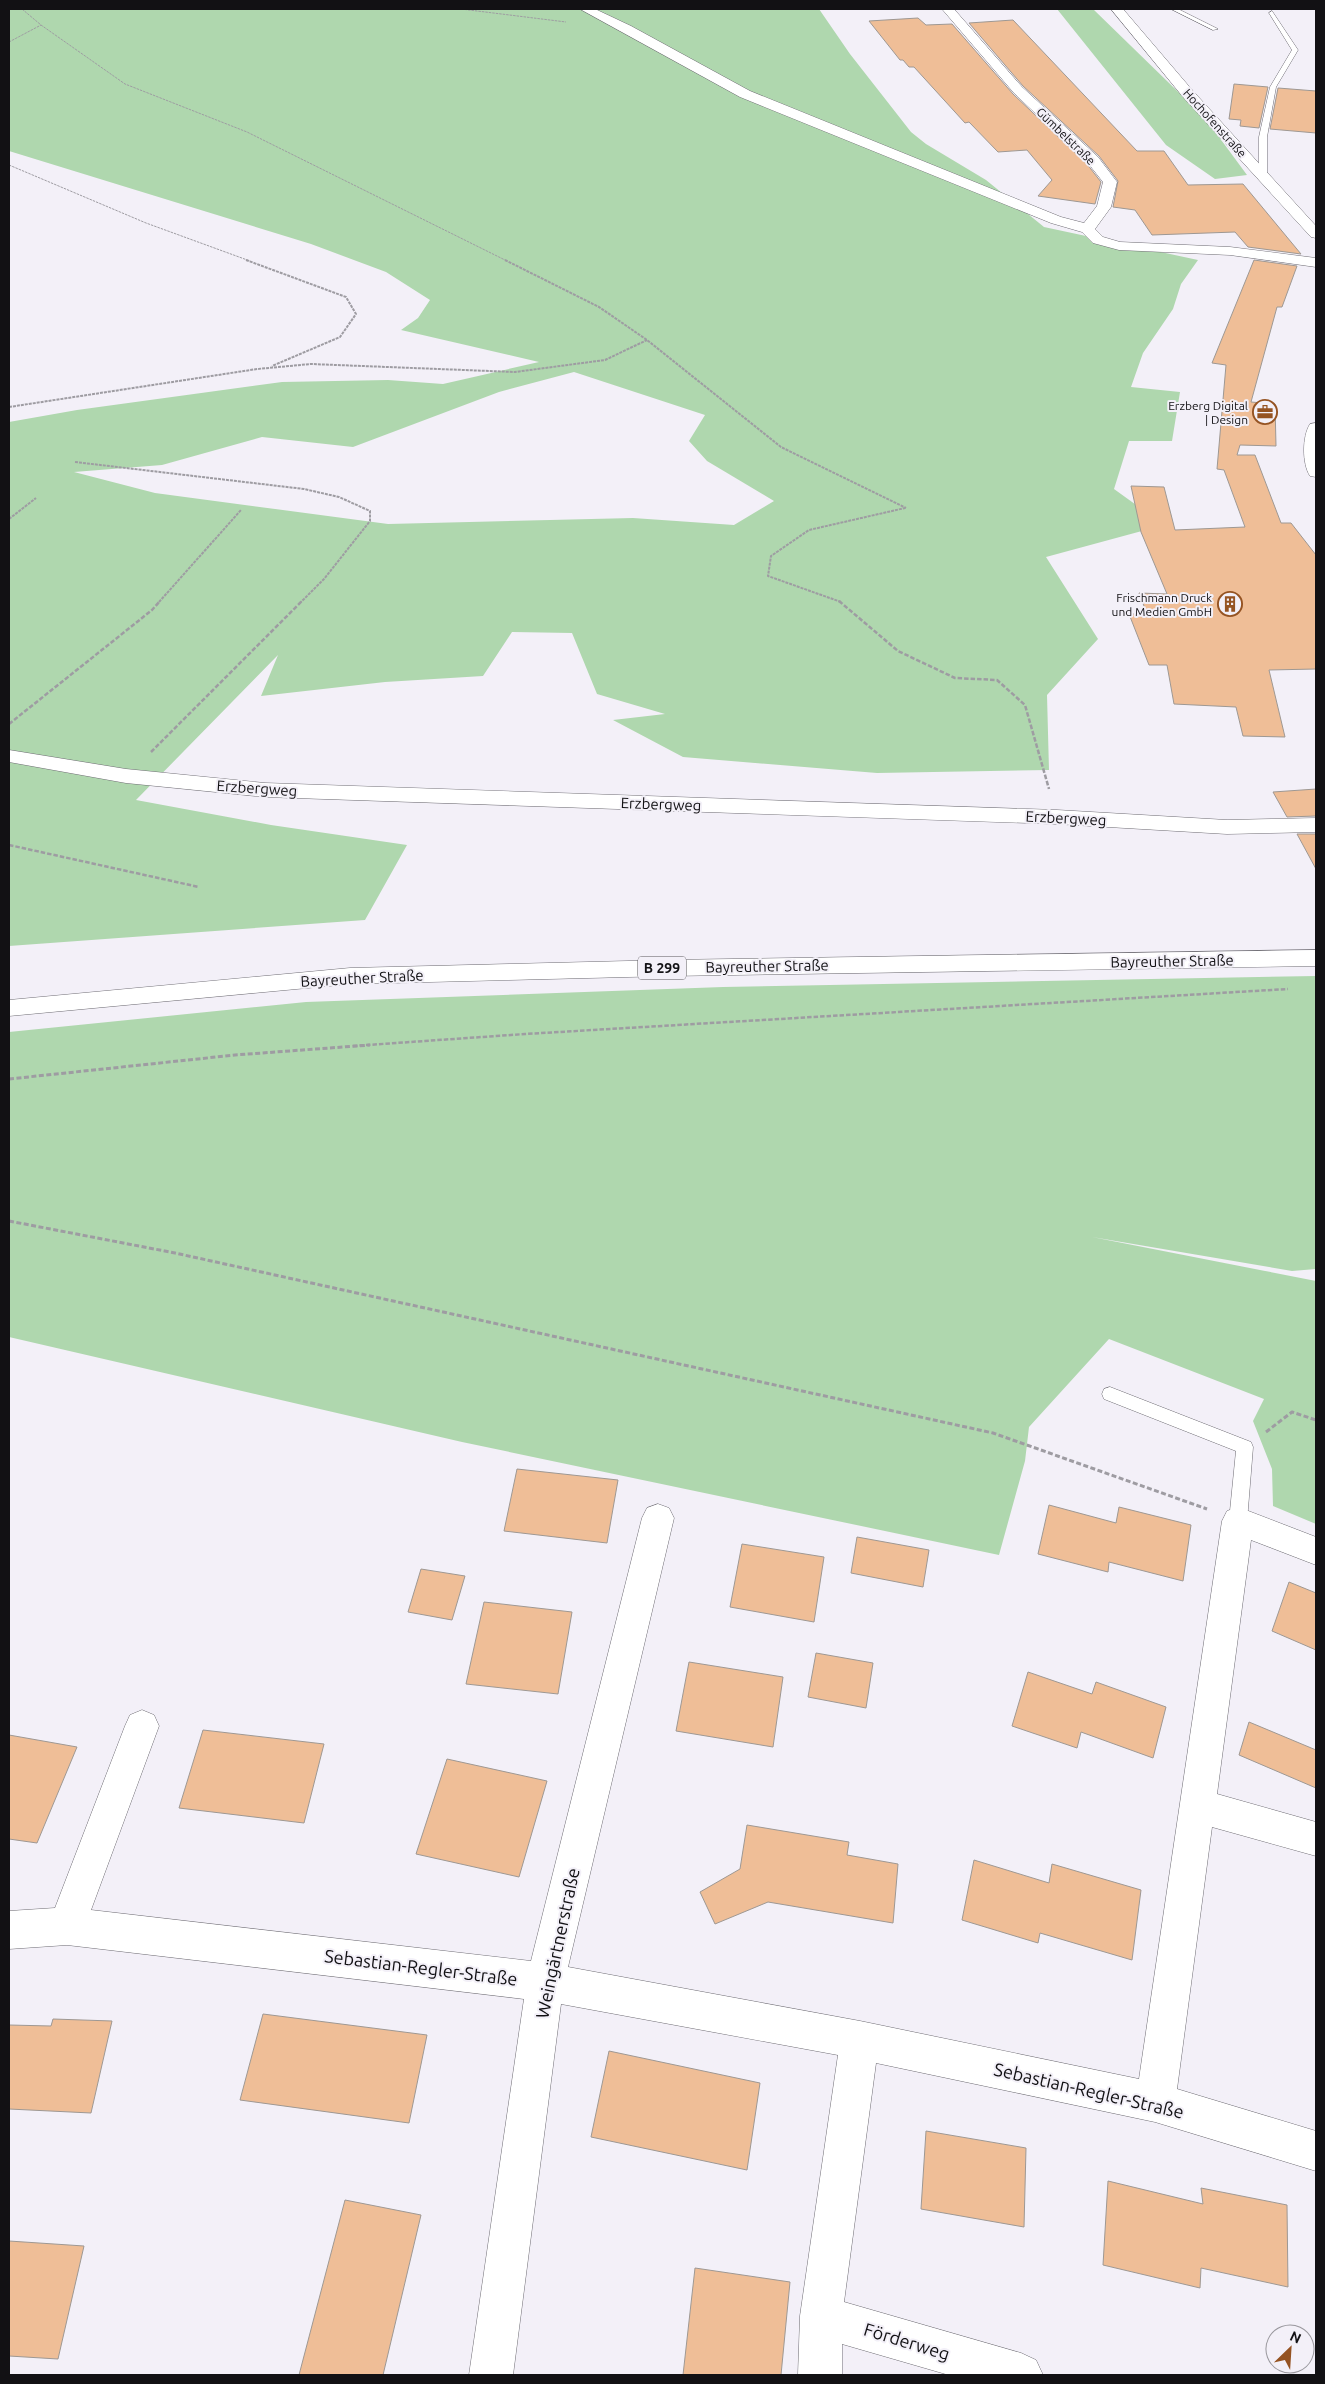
<svg xmlns="http://www.w3.org/2000/svg" width="1325" height="2384" viewBox="0 0 1325 2384" font-family="Ubuntu,sans-serif">
	<style>
		.green { fill: #afd7ae; fill-rule: evenodd }
		.building { fill: #efbe97; stroke: #9e9893 }
		.lines { fill: none; stroke-linecap: round; stroke-linejoin: round }
		.service-casing { stroke: #6f6d74; stroke-width: 1 }
		.minor-casing { stroke: #6f6d74; stroke-width: 1 }
		.secondary-casing { stroke: #6f6d74; stroke-width: 1 }
		.primary-casing { stroke: #6f6d74; stroke-width: 1 }
		.path-far3 { stroke: #9e9ca2; stroke-width: 1; stroke-dasharray: 2.5 1; stroke-linecap: butt }
		.path-far2 { stroke: #9e9ca2; stroke-width: 2; stroke-dasharray: 3 1; stroke-linecap: butt }
		.path-far1 { stroke: #9e9ca2; stroke-width: 2.5; stroke-dasharray: 4.5 2; stroke-linecap: butt }
		.path { stroke: #9e9ca2; stroke-width: 3; stroke-dasharray: 5 2.5; stroke-linecap: butt }
		.service { fill: #fff; fill-rule: evenodd }
		.minor { fill: #fff; fill-rule: evenodd }
		.secondary { fill: #fff; fill-rule: evenodd }
		.primary { fill: #fff; fill-rule: evenodd }
		.labels { text-anchor: middle; dominant-baseline: central; stroke-width: 4; stroke-linejoin: round; paint-order: stroke }
		.far-street-label { font-size: 12px; fill: #121114; stroke: #f3f0f8 }
		.far-poi-label { font-size: 12px; fill: #121114; stroke: #f3f0f8; text-anchor: end }
		.shield { fill: #f3f0f8; stroke: #565458; stroke-width: 1 }
		.shield-label { font-size: 14px; font-weight: bold; fill: #121114 }
		.street-label { font-size: 15px; fill: #121114; stroke: #f3f0f8 }
		.near-street-label { font-size: 18px; fill: #121114; stroke: #f3f0f8 }
	</style>
	<rect width="100%" height="100%" fill="#f3f0f8"/>
	<path class="green" d="M9,9H819L850,54L911,132L926,144L986,180L1044,227L1198,260L1181,284L1173,309L1143,353L1131,387L1180,392L1172,441H1129L1114,489L1164,525L1046,557L1098,639L1047,695L1049,770L877,773L683,757L613,720L665,714L597,694L572,633L512,632L483,676L385,682L261,696L278,655L136,800L271,825L407,845L365,920L9,946V422L77,410L282,382L388,380L443,384L539,362L401,330L418,318L430,300L386,272L311,244L9,151ZM574,372L705,415L689,441L707,461L774,501L734,525L633,518L388,524L155,493L74,472L162,465L262,437L353,447L499,392Z
		M1057,9H1093L1205,118L1247,175L1215,179L1166,145Z
		M1316,976V1269L1292,1271L1092,1237L1316,1281V1524L1273,1506L1272,1469L1253,1421L1264,1399L1109,1339L1029,1427L1025,1461L999,1555L462,1442L9,1337V1032L306,1002L723,987Z"/>
	<path class="building" d="M918,18L926,25L952,24L1013,94L1087,164L1101,182L1095,204L1038,196L1052,180L1027,150L998,152L969,122L965,123L914,67H909L903,60H900L869,21Z
		M1013,20L1137,151H1164L1188,185L1243,184L1301,254L1248,247L1235,232L1152,235L1135,210L1113,207L1118,181L1099,156L1023,86L969,23Z
		M1234,84L1268,87L1259,128L1240,126L1241,120L1229,119Z
		M1278,88L1316,91V133L1270,129Z
		M1254,260L1297,266L1282,307H1277L1251,402L1275,404L1276,446L1240,445L1237,455H1255L1281,523H1291L1316,555V669L1269,670L1285,737L1243,736L1236,707L1174,704L1167,665H1149L1129,614H1147L1139,593L1167,594L1141,532L1131,486L1164,487L1175,530L1245,527L1224,470L1217,469L1226,365L1212,363Z
		M1316,789V816L1287,817L1273,792Z
		M1297,834H1316V869Z
		M517,1469L618,1480L607,1543L504,1531Z
		M1049,1505L1116,1523L1119,1507L1191,1525L1183,1581L1109,1562L1108,1572L1038,1554Z
		M857,1537L929,1550L923,1587L851,1573Z
		M742,1544L824,1557L814,1622L730,1607Z
		M421,1569L465,1576L452,1620L408,1612Z
		M1289,1582L1316,1593V1650L1272,1631Z
		M484,1602L572,1612L558,1694L466,1684Z
		M816,1653L873,1663L866,1708L808,1697Z
		M689,1662L783,1677L773,1747L676,1731Z
		M1028,1672L1092,1694L1096,1682L1166,1707L1153,1758L1081,1732L1077,1748L1012,1726Z
		M1249,1722L1316,1750V1788L1239,1755Z
		M203,1730L324,1744L304,1823L179,1808Z
		M9,1735L77,1747L37,1843L9,1839Z
		M447,1759L547,1781L519,1877L416,1854Z
		M747,1825L849,1842L847,1855L898,1864L893,1923L768,1902L715,1924L700,1892L740,1869Z
		M974,1860L1049,1883L1052,1864L1141,1890L1132,1960L1040,1933L1038,1943L962,1920Z
		M263,2014L427,2035L409,2123L240,2100Z
		M53,2019L112,2021L91,2113L9,2109V2025L51,2026Z
		M609,2051L760,2083L747,2170L591,2137Z
		M926,2131L1026,2148L1024,2227L921,2209Z
		M1108,2181L1203,2204L1201,2188L1287,2205L1288,2287L1201,2268L1200,2288L1103,2265Z
		M345,2200L421,2215L383,2375H299Z
		M9,2241L84,2246L58,2359L9,2356Z
		M695,2268L790,2282L781,2375H683Z"/>
	<g class="lines">
		<defs>
			<path id="service" d="M1171,9H1178L1218,29L1213,30Z
				M1272,11L1298,50L1276,87L1267,137V175L1263,177L1259,175V137L1270,87L1292,50L1269,13Z
				M1110,1387L1251,1442L1253,1447L1247,1521L1244,1526L1238,1528L1232,1526L1229,1521L1236,1451L1104,1399L1102,1394L1104,1389Z"/>
			<path id="minor" d="M580,9H595L631,26L750,91L1061,217L1084,223L1097,206L1103,182L1088,163L1014,93L942,9H954L1022,87L1098,157L1117,182L1111,207L1095,229L1103,237L1120,242L1230,247L1316,258V267L1230,255L1119,250L1093,243L1082,232L1051,223L740,97Z
				M1111,9H1123L1193,91L1316,226V238L1311,237L1183,97Z
				M9,750L126,769L265,783L1057,810L1227,820L1316,818V832L1227,834L1057,824L265,797L126,783L9,762Z
				M658,1504L669,1508L674,1518L568,1967L860,2021L1139,2079L1222,1521L1227,1511L1238,1507L1316,1537V1565L1251,1540L1217,1794L1316,1822V1856L1212,1827L1177,2089L1316,2131V2171L1155,2122L876,2063L844,2302L1021,2353L1036,2360L1043,2375H949L842,2344V2375H798L800,2316L838,2055L561,2004L513,2375H469L524,1999L67,1945L9,1949V1911L55,1908L125,1726L130,1715L142,1710L154,1715L159,1726L91,1910L531,1961L642,1518L647,1508Z"/>
			<path id="secondary" d="M1316,423V477L1310,476C1302,464 1302,436 1310,424Z"/>
			<path id="primary" d="M1316,950V966L668,976L350,984L9,1016V1000L350,968L668,960Z"/>
		</defs>
		<use href="#service" class="service-casing"/>
		<use href="#minor" class="minor-casing"/>
		<use href="#secondary" class="secondary-casing"/>
		<use href="#primary" class="primary-casing"/>
		<path class="path-far3" d="M22,9L41,25L125,84L247,132L507,261
			M461,9L566,22
			M9,42L41,25
			M9,165L146,223L250,261"/>
		<path class="path-far2" d="M246,260L346,297L356,314L340,337L272,366
			M505,260L599,307L647,340L781,447L906,508
			M9,407L257,369L311,364L515,372L605,360L647,340
			M75,462L304,489L339,497L370,511V521L324,579L301,602
			M9,519L36,498
			M159,602L241,510
			M841,602L768,576L771,556L809,530L905,508"/>
		<path class="path-far1" d="M839,601L898,651L955,678L997,680L1025,705L1049,789
			M9,724L152,610L160,601
			M151,752L302,601
			M9,845L199,887
			M353,1046L525,1034L1288,989"/>
		<path class="path" d="M9,1079L235,1055L370,1045
			M9,1221L175,1253L993,1433L1207,1509
			M1266,1432L1292,1412L1316,1420"/>
		<use href="#service" class="service"/>
		<use href="#minor" class="minor"/>
		<use href="#secondary" class="secondary"/>
		<use href="#primary" class="primary"/>
	</g>
	<defs>
		<symbol id="office-ring" viewBox="-11 -11 22 22"><circle r="9.5" fill="#f3f0f8" stroke="#955322" stroke-width="1.5"/><path d="M-6-3h4V-5.5h4V-3h4V5H-6ZM-1-4.5V-3h2v-1.5ZM-6 0V1H6V0Z" fill="#955322"/></symbol>
		<symbol id="building-ring" viewBox="-11 -11 22 22"><circle r="9.5" fill="#f3f0f8" stroke="#955322" stroke-width="1.5"/><path d="M-4-6H4V6H1V3H-1V6H-4ZM-2.5-4.3h1.7v1.8h-1.7ZM.8-4.3h1.7v1.8H.8ZM-2.5-1h1.7V.8h-1.7ZM.8-1h1.7V.8H.8Z" fill="#955322"/></symbol>
	</defs>
	<g fill-rule="evenodd">
		<use href="#office-ring" x="1251" y="398" width="28" height="28"/>
		<use href="#building-ring" x="1216" y="590" width="28" height="28"/>
	</g>
	<g class="labels">
		<g class="far-street-label">
			<text transform="translate(1215 123) rotate(48)">Hochofenstraße</text>
			<text transform="translate(1066 136) rotate(44)">Gümbelstraße</text>
		</g>
		<g class="far-poi-label">
			<text x="1248" y="405">Erzberg Digital<tspan x="1248" dy="14">| Design</tspan></text>
			<text x="1212" y="597">Frischmann Druck<tspan x="1212" dy="14">und Medien GmbH</tspan></text>
		</g>
		<rect class="shield" x="638" y="956.5" width="48" height="23" rx="4"/>
		<g class="shield-label">
			<text x="662" y="968">B 299</text>
		</g>
		<g class="street-label">
			<text transform="translate(257 788) rotate(4)">Erzbergweg</text>
			<text transform="translate(661 804) rotate(2)">Erzbergweg</text>
			<text transform="translate(1066 818) rotate(3)">Erzbergweg</text>
			<text transform="translate(1172 961) rotate(-1)">Bayreuther Straße</text>
			<text transform="translate(767 966) rotate(-1)">Bayreuther Straße</text>
			<text transform="translate(362 978) rotate(-3)">Bayreuther Straße</text>
		</g>
		<g class="near-street-label">
			<text transform="translate(557 1943) rotate(-78)">Weingärtnerstraße</text>
			<text transform="translate(421 1967) rotate(7)">Sebastian-Regler-Straße</text>
			<text transform="translate(1089 2090) rotate(13)">Sebastian-Regler-Straße</text>
			<text transform="translate(907 2341) rotate(17)">Förderweg</text>
		</g>
	</g>
	<rect width="1325" height="2384" fill="none" stroke="#121114" stroke-width="20"/>
	<g transform="translate(1290 2349) rotate(25)"><circle r="24" fill="#f3f0f8" stroke="#99979d"/>
	<path d="M0-4L9 19L0 12L-9 19Z" fill="#955322"/>
	<text y="-8" font-size="14" font-weight="bold" text-anchor="middle" fill="#121114">N</text>
	</g>
</svg>
